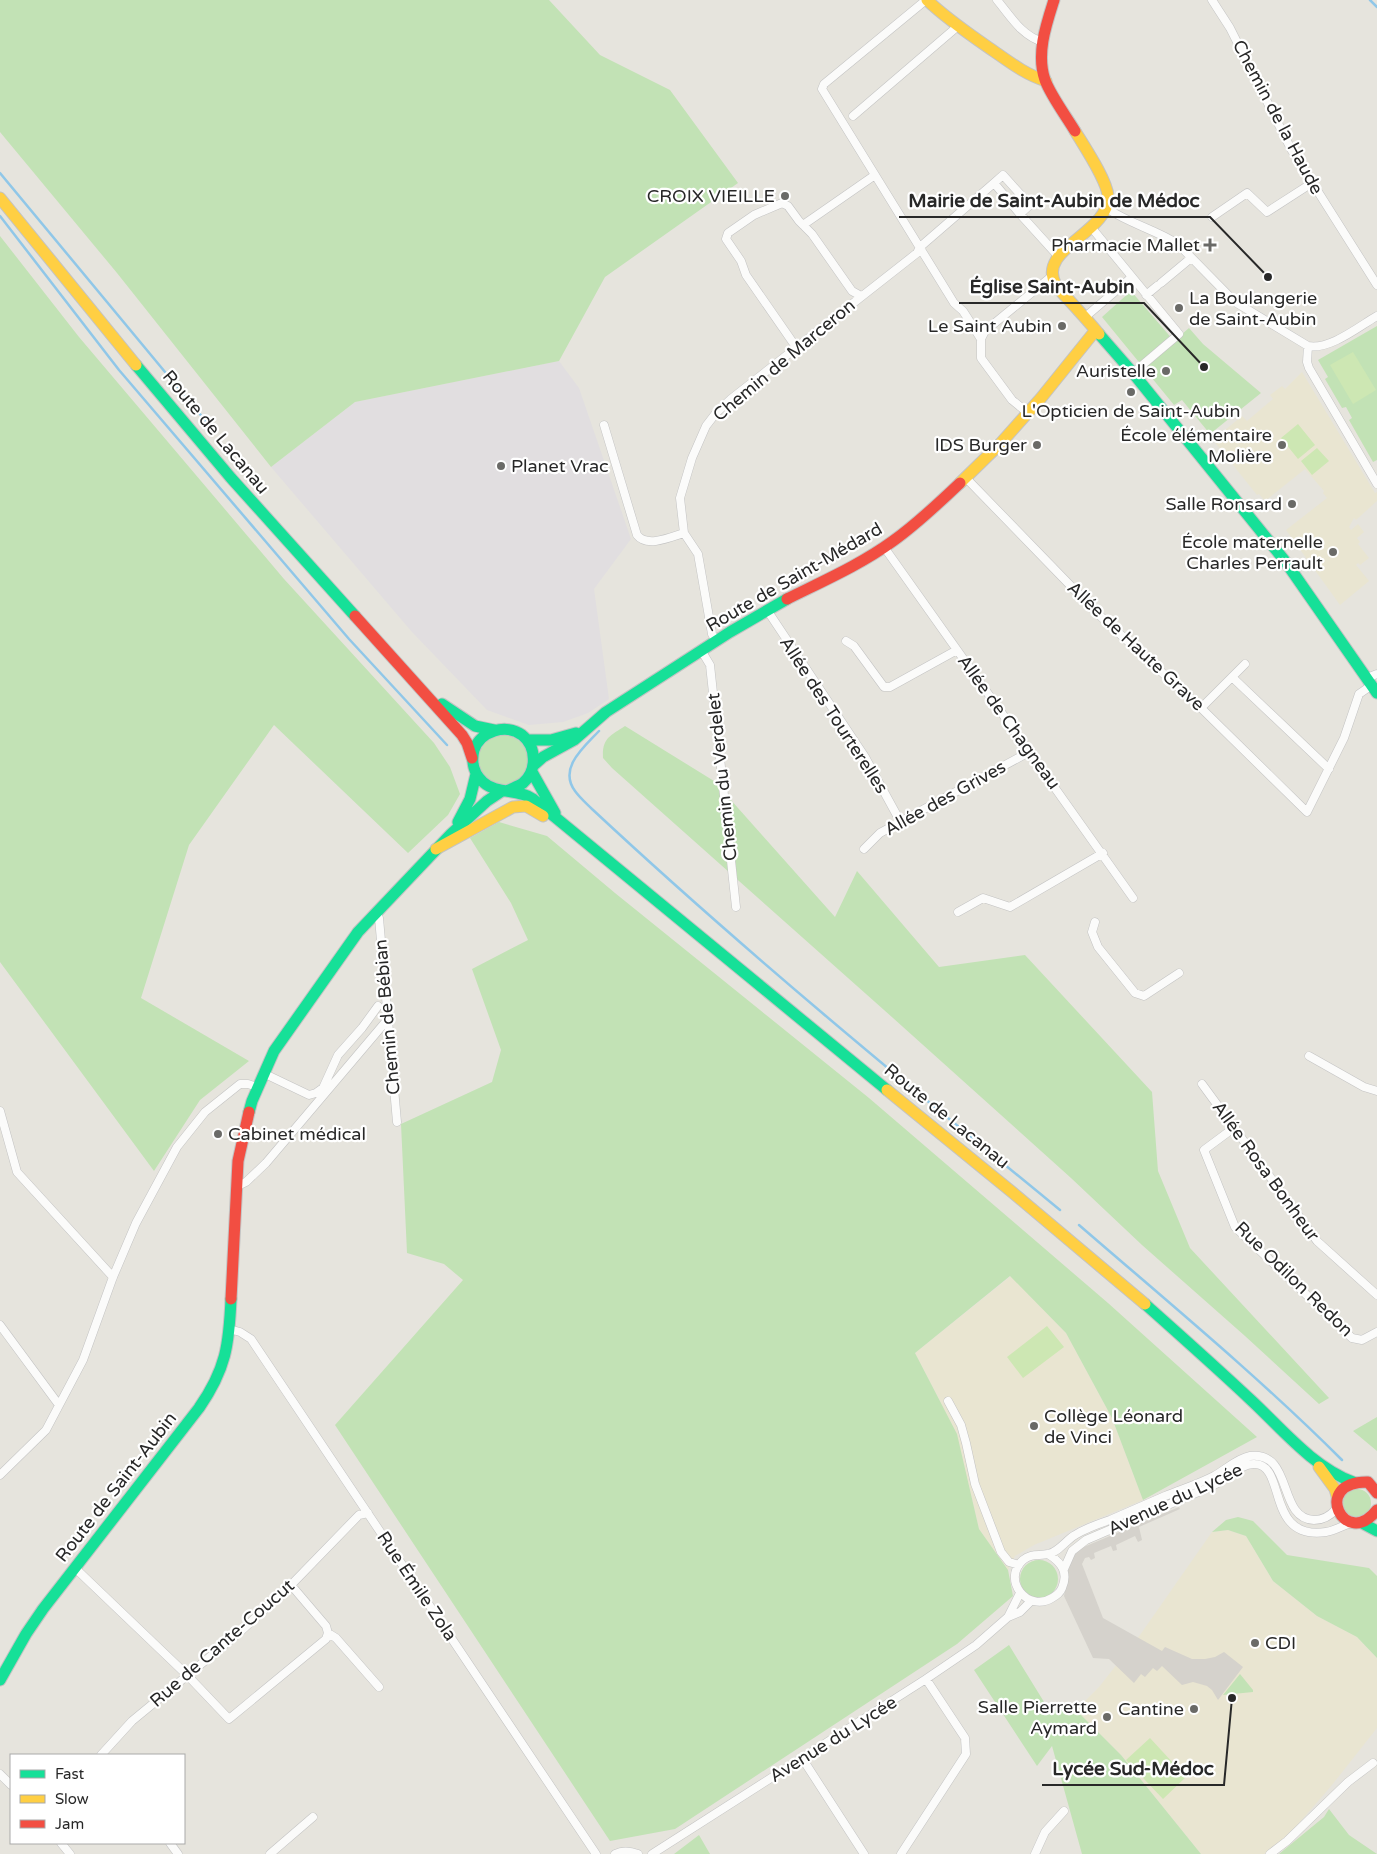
<svg xmlns="http://www.w3.org/2000/svg" width="1377" height="1854" viewBox="0 0 1377 1854" font-family="'Varela Round',sans-serif">
	<style>
		.industrial { fill: #e1dee0 }
		.education { fill: #e9e5d1 }
		.green { fill: #c2e2b5 }
		.pitch { fill: #cde7b3 }
		.plaza { fill: #d5d2cc }
		.lines { fill: none; stroke-linecap: round; stroke-linejoin: round }
		.stream { stroke: #90c7e8; stroke-width: 2.5 }
		.street-casing { stroke: #c3c3c3; stroke-width: 9 }
		.fast-casing { stroke: #c3c3c3; stroke-width: 13 }
		.slow-casing { stroke: #c3c3c3; stroke-width: 13 }
		.jam-casing { stroke: #c3c3c3; stroke-width: 13 }
		.street { stroke: #fbfbfa; stroke-width: 8 }
		.fast { stroke: #16e098; stroke-width: 11 }
		.slow { stroke: #ffcf43; stroke-width: 11 }
		.jam { stroke: #f24e42; stroke-width: 11 }
		.poi-dot { fill: #6a6a67; stroke: #fff; stroke-width: 2 }
		.labels { text-anchor: middle; dominant-baseline: central; stroke-width: 4.5; stroke-linejoin: round; paint-order: stroke }
		.street-label { font-size: 18px; fill: #282828; stroke: #fff }
		.poi-label { font-size: 18px; fill: #282828; stroke: #fff; text-anchor: end }
		.leader { fill: none; stroke: #282828; stroke-width: 2 }
		.callout-dot { fill: #282828; stroke: #fff; stroke-width: 2 }
		.callout-label { font-size: 19px; text-anchor: middle; font-weight: bold; fill: #282828; stroke: #fff; stroke-width: 4.5; stroke-linejoin: round; paint-order: stroke }
	</style>
	<rect width="100%" height="100%" fill="#e6e4dd"/>
	<path class="industrial" d="M559,361L579,388L631,539L594,589L609,699L588,713L563,722L529,725L487,710L412,632L271,467L355,402Z"/>
	<path class="education" d="M1302,372L1375,493L1377,492V501L1356,520L1354,518L1349,527L1351,530L1358,524L1364,532L1357,538L1360,542L1358,544L1369,558L1360,565L1358,563L1356,565L1369,581L1340,605L1286,530L1327,498L1323,493L1324,491L1305,469L1265,501L1259,494L1257,495L1213,440L1242,416L1247,421L1273,399L1270,395L1282,386L1285,389Z
		M1011,1276L1066,1333L1112,1418L1143,1500L1034,1545L1015,1556L1008,1570L979,1529L957,1434L915,1353Z
		M1228,1530L1246,1536L1273,1581L1317,1616L1357,1637L1377,1658V1728L1332,1785L1287,1837L1264,1854H1201L1121,1755L1076,1710L1099,1687L1140,1635L1212,1532Z"/>
	<path class="green" d="M0,0H549L600,55L670,90L738,183L605,277L559,361L355,402L271,467L117,273L0,132Z
		M0,236L79,337L284,579L434,743L450,767L460,794L448,815L408,853L274,725L189,845L141,998L249,1061L200,1100L154,1171L0,962Z
		M1131,291L1174,341L1189,328L1203,344L1261,393L1210,434L1182,400L1174,405L1102,317Z
		M1377,326V460L1373,462L1349,420L1352,418L1346,407L1342,408L1325,379L1328,377L1318,360Z
		M625,726L714,781L835,917L857,871L939,967L1025,955L1152,1092L1158,1171L1190,1248L1329,1398L1319,1404L1245,1336L1142,1245L1071,1178L893,1018L612,768L603,758C602,738 610,736 625,726Z
		M478 760a25 25 0 1 1 50 0a25 25 0 1 1-50 0Z
		M499,822L547,836L615,893L869,1098L1108,1303L1257,1437L1143,1500L1112,1418L1066,1333L1010,1276L915,1353L957,1434L979,1529L1008,1570L1013,1596L957,1644L675,1829L610,1841L335,1425L463,1280L444,1264L407,1253L401,1124L492,1082L501,1050L472,969L528,940L511,903L470,838Z
		M1377,1417V1451L1353,1431Z
		M1343 1503a14 14 0 1 1 28 0a14 14 0 1 1-28 0Z
		M1238,1517L1253,1521L1287,1555L1369,1568L1377,1576V1658L1357,1637L1317,1616L1273,1581L1246,1536L1228,1530L1212,1532L1226,1520Z
		M1020 1579a19 19 0 1 1 38 0a19 19 0 1 1-38 0Z
		M1009,1645L1049,1710H1076L1121,1755L1201,1854H1082L1052,1746L1037,1766L974,1670Z
		M1240,1674L1253,1690V1692L1223,1695Z
		M1329,1809L1349,1835L1377,1854H1279L1324,1817Z
		M699,1835L710,1854H674Z"/>
	<path class="pitch" d="M1353,352L1376,390L1353,404L1330,365Z
		M1298,424L1315,445L1298,459L1281,438Z
		M1317,448L1329,461L1312,475L1301,461Z
		M1047,1326L1064,1347L1023,1378L1007,1357Z
		M1150,1738L1186,1777L1163,1799L1126,1760Z"/>
	<path class="plaza" d="M1179,1507L1180,1509L1139,1527L1142,1540L1138,1542L1135,1536L1116,1545L1117,1550L1113,1551L1111,1546L1094,1553L1095,1558L1091,1560L1089,1557L1085,1558L1082,1564L1103,1618L1162,1651L1165,1647L1192,1659H1205L1215,1657L1224,1652L1243,1667L1218,1700L1212,1690L1207,1686L1193,1682L1182,1685L1162,1666L1157,1671L1153,1668L1145,1677L1141,1674L1134,1683L1109,1659L1093,1658L1064,1596L1067,1583L1068,1567L1072,1557L1079,1549Z"/>
	<g class="lines">
		<path class="stream" d="M1370,0L1377,7
			M0,173L209,425
			M0,216L119,370L349,639L447,745
			M599,731C584,747 558,768 575,791C580,798 586,803 592,809C742,949 901,1080 1060,1210
			M1079,1225C1168,1302 1259,1377 1342,1460"/>
		<defs>
			<path id="street" d="M926,0L824,84L822,89L954,303L963,311L981,339V358L1012,400L1028,413
				M997,0C1011,17 1022,36 1043,42
				M1212,0L1230,28L1291,149L1377,285
				M853,116L958,26
				M1108,209C1130,224 1157,230 1179,245L1235,302L1308,346C1330,350 1358,327 1377,316
				M1020,214L1058,256
				M1212,217L1247,193L1267,212L1312,183
				M803,225L875,175
				M1091,227L1179,334L1133,373
				M1161,283L1191,258
				M1146,295L1157,286
				M1084,318L1132,277
				M981,339L985,331L1052,276
				M1308,346L1307,362L1309,368L1377,484
				M796,347L746,275L741,261L726,239L728,233L754,215L782,203L788,206L799,221L812,234L852,291L861,296
				M604,425L637,535C647,548 671,537 684,533
				M966,478L1098,614L1201,708L1307,812L1344,738L1359,694L1372,685
				M884,547L1133,898
				M767,610L865,757L900,821
				M716,641L712,634L698,554L684,533L680,498L692,458L706,426L716,413L731,399L917,253L920,247L994,183L1003,175L1030,205L1020,214L994,183
				M846,641L854,646L884,687H890L957,650
				M701,650L710,665L736,907
				M1232,677L1329,769
				M1367,678L1377,674
				M1201,708L1245,664
				M864,849L880,833L1031,751
				M958,912L983,898L1010,907L1103,853
				M375,913L379,918L397,1122
				M1095,922L1092,932L1098,947L1135,993L1144,996L1179,973
				M1309,1056L1364,1087L1377,1091
				M263,1073L309,1095L316,1093L323,1088L338,1055L362,1028L378,1006
				M1202,1084L1317,1241L1377,1295
				M0,1111L17,1172L113,1277
				M1235,1127L1204,1150L1235,1227L1352,1338L1362,1340L1377,1332
				M236,1187L246,1182L266,1163L388,1019
				M0,1325L59,1405
				M229,1329L240,1332L251,1339L596,1854
				M948,1401L961,1425L966,1443L975,1484L1001,1552L1009,1562L1019,1565
				M0,1475L46,1430L83,1360L113,1277L136,1223L177,1147L205,1112L240,1084H248L257,1087
				M1048,1554C1061,1562 1069,1572 1062,1588C1060,1593 1057,1595 1052,1598C1028,1613 1001,1580 1023,1560C1031,1553 1039,1556 1048,1554C1059,1552 1066,1540 1075,1535C1086,1528 1098,1524 1110,1520C1128,1512 1147,1504 1165,1496C1182,1489 1199,1484 1214,1476C1225,1470 1238,1458 1250,1456C1294,1451 1277,1519 1314,1520C1323,1520 1331,1515 1336,1509
				M75,1568L188,1676L229,1719L326,1639L328,1633L326,1626L291,1585
				M1064,1569L1072,1551L1086,1540C1116,1527 1146,1514 1177,1501C1190,1495 1205,1490 1218,1483C1229,1477 1242,1463 1255,1464C1287,1465 1265,1541 1326,1532C1334,1531 1342,1526 1351,1523
				M1008,1617L1020,1593
				M328,1633L336,1638L379,1687
				M101,1755L132,1721L240,1632L291,1585L359,1515L368,1513
				M802,1758L864,1854
				M0,1774L11,1785
				M61,1843L70,1854
				M170,1843L178,1854
				M270,1854L313,1817
				M615,1854C623,1850 630,1851 638,1854
				M652,1854L926,1679L976,1645L1008,1617L1020,1612L1031,1601
				M901,1854L966,1754L965,1738L926,1679
				M1035,1854L1045,1832L1064,1811
				M1270,1854L1287,1841L1348,1782L1373,1763"/>
			<path id="fast" d="M1099,334L1133,373L1285,561L1377,693
				M136,365L231,478L355,616
				M442,704L475,726L494,730
				M527,740H551L576,733
				M534,765L543,757L574,740L606,712L730,632L787,599
				M532,772L555,813
				M509,790C513,788 519,786 523,783C537,771 537,747 522,735C506,723 480,731 474,750C471,762 474,774 483,782C497,795 518,788 533,799L887,1090
				M458,822L470,799L476,774
				M249,1112L252,1101L274,1051L358,932L451,834L487,801L502,791
				M1145,1304C1181,1336 1217,1368 1252,1401C1283,1430 1313,1467 1353,1482
				M1362,1523L1377,1531
				M0,1680L26,1634L43,1609L199,1408C226,1369 229,1345 231,1299"/>
			<path id="slow" d="M927,0C948,20 972,36 995,52C1012,64 1027,75 1046,81
				M1075,131C1084,146 1107,180 1108,196C1110,233 1035,249 1056,285C1059,290 1064,295 1068,299C1079,311 1089,322 1099,334
				M0,198L136,365
				M960,483L1000,444L1041,398L1095,331
				M436,849L513,807L526,806L543,816
				M887,1090L1012,1192L1145,1304
				M1319,1467L1335,1489L1337,1496"/>
			<path id="jam" d="M1054,0C1046,25 1036,54 1045,80C1051,96 1066,116 1075,131
				M787,599C823,581 860,565 893,541C917,524 939,503 960,483
				M355,616L462,735L467,743L472,758
				M231,1299L238,1161L249,1112
				M1377,1493L1368,1482C1310,1481 1345,1551 1377,1510"/>
		</defs>
		<use href="#street" class="street-casing"/>
		<use href="#fast" class="fast-casing"/>
		<use href="#slow" class="slow-casing"/>
		<use href="#jam" class="jam-casing"/>
		<use href="#street" class="street"/>
		<use href="#fast" class="fast"/>
		<use href="#slow" class="slow"/>
		<use href="#jam" class="jam"/>
	</g>
	<g class="poi-dot">
		<circle cx="785" cy="196" r="5"/>
		<path d="M1207.5 237.5h5v5h5v5h-5v5h-5v-5h-5v-5h5z"/>
		<circle cx="1179" cy="308" r="5"/>
		<circle cx="1062" cy="326" r="5"/>
		<circle cx="1166" cy="371" r="5"/>
		<circle cx="1131" cy="392" r="5"/>
		<circle cx="1037" cy="445" r="5"/>
		<circle cx="1282" cy="445" r="5"/>
		<circle cx="501" cy="466" r="5"/>
		<circle cx="1292" cy="504" r="5"/>
		<circle cx="1333" cy="552" r="5"/>
		<circle cx="218" cy="1134" r="5"/>
		<circle cx="1034" cy="1426" r="5"/>
		<circle cx="1255" cy="1643" r="5"/>
		<circle cx="1194" cy="1709" r="5"/>
		<circle cx="1107" cy="1717" r="5"/>
	</g>
	<g class="labels">
		<g class="street-label">
			<text transform="translate(1278 117) rotate(62)">Chemin de la Haude</text>
			<text transform="translate(784 360) rotate(-40)">Chemin de Marceron</text>
			<text transform="translate(216 432) rotate(50)">Route de Lacanau</text>
			<text transform="translate(794 577) rotate(-30)">Route de Saint-Médard</text>
			<text transform="translate(1136 646) rotate(43)">Allée de Haute Grave</text>
			<text transform="translate(834 715) rotate(57)">Allée des Tourterelles</text>
			<text transform="translate(1009 722) rotate(54)">Allée de Chagneau</text>
			<text transform="translate(722 777) rotate(-96)">Chemin du Verdelet</text>
			<text transform="translate(945 798) rotate(-29)">Allée des Grives</text>
			<text transform="translate(387 1017) rotate(-95)">Chemin de Bébian</text>
			<text transform="translate(947 1116) rotate(39)">Route de Lacanau</text>
			<text transform="translate(1266 1171) rotate(54)">Allée Rosa Bonheur</text>
			<text transform="translate(1294 1279) rotate(44)">Rue Odilon Redon</text>
			<text transform="translate(116 1487) rotate(-52)">Route de Saint-Aubin</text>
			<text transform="translate(1175 1499) rotate(-25)">Avenue du Lycée</text>
			<text transform="translate(417 1586) rotate(56)">Rue Émile Zola</text>
			<text transform="translate(222 1643) rotate(-41)">Rue de Cante-Coucut</text>
			<text transform="translate(833 1739) rotate(-32)">Avenue du Lycée</text>
		</g>
		<g class="poi-label">
			<text x="775" y="196">CROIX VIEILLE</text>
			<text x="1200" y="245">Pharmacie Mallet</text>
			<text x="1189" y="298" text-anchor="start">La Boulangerie<tspan x="1189" dy="21">de Saint-Aubin</tspan></text>
			<text x="1052" y="326">Le Saint Aubin</text>
			<text x="1156" y="371">Auristelle</text>
			<text x="1131" y="411" text-anchor="middle">L'Opticien de Saint-Aubin</text>
			<text x="1272" y="435">École élémentaire<tspan x="1272" dy="21">Molière</tspan></text>
			<text x="1027" y="445">lDS Burger</text>
			<text x="511" y="466" text-anchor="start">Planet Vrac</text>
			<text x="1282" y="504">Salle Ronsard</text>
			<text x="1323" y="542">École maternelle<tspan x="1323" dy="21">Charles Perrault</tspan></text>
			<text x="228" y="1134" text-anchor="start">Cabinet médical</text>
			<text x="1044" y="1416" text-anchor="start">Collège Léonard<tspan x="1044" dy="21">de Vinci</tspan></text>
			<text x="1265" y="1643" text-anchor="start">CDI</text>
			<text x="1097" y="1707">Salle Pierrette<tspan x="1097" dy="21">Aymard</tspan></text>
			<text x="1184" y="1709">Cantine</text>
		</g>
	</g>
	<path class="leader" d="M1268 277L1210 217H899M1204 367L1144 303H959M1232 1698L1224 1785H1042"/>
	<g class="callout-dot">
		<circle cx="1268" cy="277" r="5"/>
		<circle cx="1204" cy="367" r="5"/>
		<circle cx="1232" cy="1698" r="5"/>
	</g>
	<g class="callout-label">
		<text x="1054" y="207">Mairie de Saint-Aubin de Médoc</text>
		<text x="1052" y="293">Église Saint-Aubin</text>
		<text x="1133" y="1775">Lycée Sud-Médoc</text>
	</g>
	<rect x="10" y="1754" width="175" height="90" fill="#ffffff" stroke="#a9a9a9"/>
	<rect x="20" y="1770" width="25" height="8" fill="#16e098" stroke="#a9a9a9"/>
	<text x="55" y="1779" font-size="15" fill="#282828">Fast</text>
	<rect x="20" y="1795" width="25" height="8" fill="#ffcf43" stroke="#a9a9a9"/>
	<text x="55" y="1804" font-size="15" fill="#282828">Slow</text>
	<rect x="20" y="1820" width="25" height="8" fill="#f24e42" stroke="#a9a9a9"/>
	<text x="55" y="1829" font-size="15" fill="#282828">Jam</text>
</svg>
